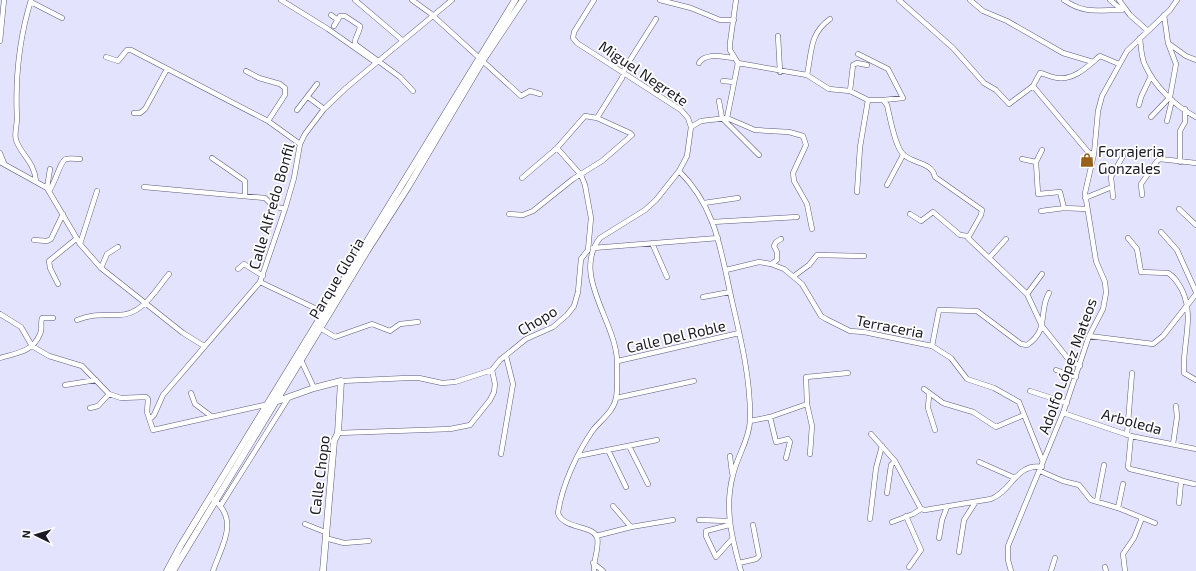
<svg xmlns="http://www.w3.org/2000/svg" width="1196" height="571" viewBox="0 0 1196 571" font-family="'Exo 2',sans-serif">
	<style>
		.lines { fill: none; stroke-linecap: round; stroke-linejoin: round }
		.street-casing { stroke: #5e5c79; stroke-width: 5.5 }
		.secondary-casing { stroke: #5e5c79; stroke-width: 7 }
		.street { stroke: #fff; stroke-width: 4.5 }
		.secondary { stroke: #fff; stroke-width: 6 }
		.labels { text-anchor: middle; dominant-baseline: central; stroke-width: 3.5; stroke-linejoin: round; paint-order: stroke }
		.street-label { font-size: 15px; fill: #1b1a26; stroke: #fff }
		.poi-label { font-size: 15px; fill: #1b1a26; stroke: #fff; text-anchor: start }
	</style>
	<rect width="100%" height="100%" fill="#e4e3fe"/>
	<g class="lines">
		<defs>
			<path id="street" d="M31,0C19,39 15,78 17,119C17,125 14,134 16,140C21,155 34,161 36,181
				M281,0L328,29L375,62
				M355,0L402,40
				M412,0L430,13L521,96L530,91L540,94
				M660,0L691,8L720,20H734
				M899,0L953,48L984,83L996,90L1009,104L1033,86L1040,73C1046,74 1052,78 1059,78C1075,80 1089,65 1100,56L1119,64
				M970,0L983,11L1007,21L1063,53L1093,62
				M1064,0C1084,14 1098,10 1122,10
				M1110,0L1122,10
				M1119,0L1130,15L1148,31
				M31,2L62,18
				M331,15L338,20
				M334,26L340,16H345L360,26C360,33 354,37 355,44L400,77L413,91
				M778,36L780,72
				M1140,38C1141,46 1141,57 1145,65C1155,87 1175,106 1196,117
				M0,41L4,0
				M1168,43L1186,56L1196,60
				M858,54L888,69L903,98L883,100
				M106,57L118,61L127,50H131L268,121L300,144
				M699,63C705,52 723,57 734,58
				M738,63L807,75L829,89L850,91L868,100H883L887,105C890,117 895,148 904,155C914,164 932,162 935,177L982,210L981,215L968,238L1027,294L1042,326L1069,360L1080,366
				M246,71L259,78L280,84L285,88V95L268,121
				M807,75C812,52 809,34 830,19
				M723,81L734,82
				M1033,86L1089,153L1094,154
				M850,91L853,65L857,63L867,65
				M308,97L324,109
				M719,101L722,118L759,155
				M1139,105L1141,97L1151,76
				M297,110L317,84
				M134,113H140L145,109L167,69
				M1151,117L1170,97L1176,64L1168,43L1164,15
				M597,118L622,78L625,68L656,19
				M727,118L738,63L730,50V43L736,0
				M1167,121L1172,100
				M691,127L701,121L727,118L755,130L789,132L803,136L806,145L793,173L794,181L807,204L812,229
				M0,153L4,163
				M212,158L245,181V195
				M1022,159L1036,162L1038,194L1060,192L1064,208
				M0,162L47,188L80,244L101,268L183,333L204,346
				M1036,162L1042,150
				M1180,162V131L1185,122V109
				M679,171C717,208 721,253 732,301C741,340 751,380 750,421C749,441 737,456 733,475C724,508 732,539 741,571
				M887,185L903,155
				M144,187L265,198L273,206L285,209
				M47,188L50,169
				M49,191C55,184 60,161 66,159C70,158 76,159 80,159
				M857,192L860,147L868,100
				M1142,195L1141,184L1157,161L1160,159L1196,163
				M1113,197L1111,177L1123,156
				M1085,198L1112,187
				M704,203L738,198
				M1179,209L1196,225
				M1041,211L1064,208L1087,209
				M509,214L523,215L533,211L573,179L602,161L632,135L630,133L597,118L585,116L557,148L522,178
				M910,214L921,221L933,212L960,235L968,236
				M712,222L797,217
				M1161,232L1177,250L1196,292
				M1128,238L1137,249L1141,272L1168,273C1175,277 1178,283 1182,290C1195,317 1182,344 1184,373L1196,380
				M34,240L47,241L51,239L63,214
				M652,243L667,277
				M80,244L97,191
				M593,248L718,238
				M989,258L1006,239
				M771,264L777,260V252L774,246L776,242L781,239
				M101,268L107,254L118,247
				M238,269L244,264L263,276
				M726,270L759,262L771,264L784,269L802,284L821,316L826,319L850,331L864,332L932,346L951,358L967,379L994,388L1019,402L1043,462
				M794,276L809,265L817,255L864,256
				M260,282L325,313
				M58,284L50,268L49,261L76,239
				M1027,294L1042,274
				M703,297L730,292
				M0,314L21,327L32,346L49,356L82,366L109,394L121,398L146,397L148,399L147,412L153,430L269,404
				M77,320C92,314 102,315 117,315C142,316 155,291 169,274
				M320,328L335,337L372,324L390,331L400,324L418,322
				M1089,336L1153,344L1163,336L1196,294
				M932,346L939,310L977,311L1021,344L1027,345C1050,330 1038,311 1049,293
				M0,358C16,353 33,352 40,334C43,329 40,324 42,318H53
				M301,360L314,388
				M618,361L739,333
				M1056,370L1076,377
				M341,381L407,378H419L442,383L455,382L492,370L500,360L526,339L553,327L567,315L574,306L578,292L581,259L588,250L591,218L585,185L581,175L557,148
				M65,385L96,380
				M924,389L943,403L973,412L996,427L1024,415
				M1030,391L1067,403
				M191,393L195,404L211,416
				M929,395L928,408L935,430
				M616,398L694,381
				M90,408L98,406L109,394
				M1063,413L1131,436L1196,449
				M770,417L776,442L788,439L790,442L786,458
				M150,419L154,415L163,395L260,282L285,209L294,178L300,144L305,134L324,109L346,88L452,0
				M750,421L770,417L807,404
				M338,433L450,429L470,425L490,400L494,392L495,384L492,370
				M871,434L895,461L921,509L925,510L991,499C1012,491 1016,463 1042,467
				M1127,435L1132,373
				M1131,436L1128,467L1130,469L1194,484
				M1173,444L1177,417L1176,406
				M629,446L648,484
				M608,450L626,487
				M501,454L513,384L506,356
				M810,454L812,426L807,404L806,377L848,373
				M578,456L657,440
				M730,456L732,473
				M979,462L1015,478
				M1040,471L1063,481L1079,485L1091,500L1118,508L1155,523
				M887,493L891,465L895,461
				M213,499C240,520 222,545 213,571
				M1097,501L1104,465
				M1179,503L1181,482
				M221,505L289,397
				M613,506L631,527
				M1118,508L1123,484
				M906,516L921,550L909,567
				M870,519L876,468L882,446
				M699,520L729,521
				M892,522L913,514L921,509
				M305,524L325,532
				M729,525L706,531V536L716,557L732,539
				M596,536L631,527L673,520
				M325,538L344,543L369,541
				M939,538L942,520L947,507
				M959,552L964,520L975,503
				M593,563L603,571
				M739,563L756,559L759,556L753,525
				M1105,567L1106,571
				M594,571C593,560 600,547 597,537C592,525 563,529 558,513C562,485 577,453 593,430C601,420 614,411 616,398C618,388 617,375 617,365C619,324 570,276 600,238L645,210L656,200L679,171L687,156L691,127L688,118L681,110L577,43L573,38L574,32L594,0
				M1011,571L1008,560V546L1063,413L1089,336L1103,309L1106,293L1105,282L1096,261L1085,193L1094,154L1098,111L1102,96L1127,51L1170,10L1177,0
				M1051,571L1055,558
				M1125,571L1123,554L1134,538L1142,518"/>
			<path id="secondary" d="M275,402L314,388L341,381L338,433L334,441L323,571
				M167,571L181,545L515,0
				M173,571L367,251L408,187L483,60L523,0"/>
		</defs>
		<use href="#street" class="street-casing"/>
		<use href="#secondary" class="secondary-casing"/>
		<use href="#street" class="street"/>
		<use href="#secondary" class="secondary"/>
	</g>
	<defs>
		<symbol id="shop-bare" viewBox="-9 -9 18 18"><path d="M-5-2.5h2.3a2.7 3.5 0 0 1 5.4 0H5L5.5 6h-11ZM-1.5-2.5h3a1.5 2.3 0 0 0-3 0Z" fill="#98601b" stroke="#fff" stroke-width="2.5" paint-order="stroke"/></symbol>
	</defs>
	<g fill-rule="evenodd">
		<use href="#shop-bare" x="1077" y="150" width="20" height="20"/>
	</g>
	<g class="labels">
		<g class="street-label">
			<text transform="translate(644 73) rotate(34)">Miguel Negrete</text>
			<text transform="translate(271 206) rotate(-74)">Calle Alfredo Bonfil</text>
			<text transform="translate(336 278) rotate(-59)">Parque Gloria</text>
			<text transform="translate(537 320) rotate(-31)">Chopo</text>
			<text transform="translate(890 326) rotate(11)">Terraceria</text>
			<text transform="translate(676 336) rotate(-13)">Calle Del Roble</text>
			<text transform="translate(1067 366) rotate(-70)">Adolfo López Mateos</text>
			<text transform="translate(1132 421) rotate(15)">Arboleda</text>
			<text transform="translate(319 475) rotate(-83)">Calle Chopo</text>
		</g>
		<g class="poi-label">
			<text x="1098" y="151">Forrajeria<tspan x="1098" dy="17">Gonzales</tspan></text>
		</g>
	</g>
	<g transform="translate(36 535) rotate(275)" stroke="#ffffff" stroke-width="3" paint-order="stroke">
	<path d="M0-3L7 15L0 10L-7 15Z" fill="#1b1a26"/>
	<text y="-6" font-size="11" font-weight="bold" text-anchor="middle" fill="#1b1a26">N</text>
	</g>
</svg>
